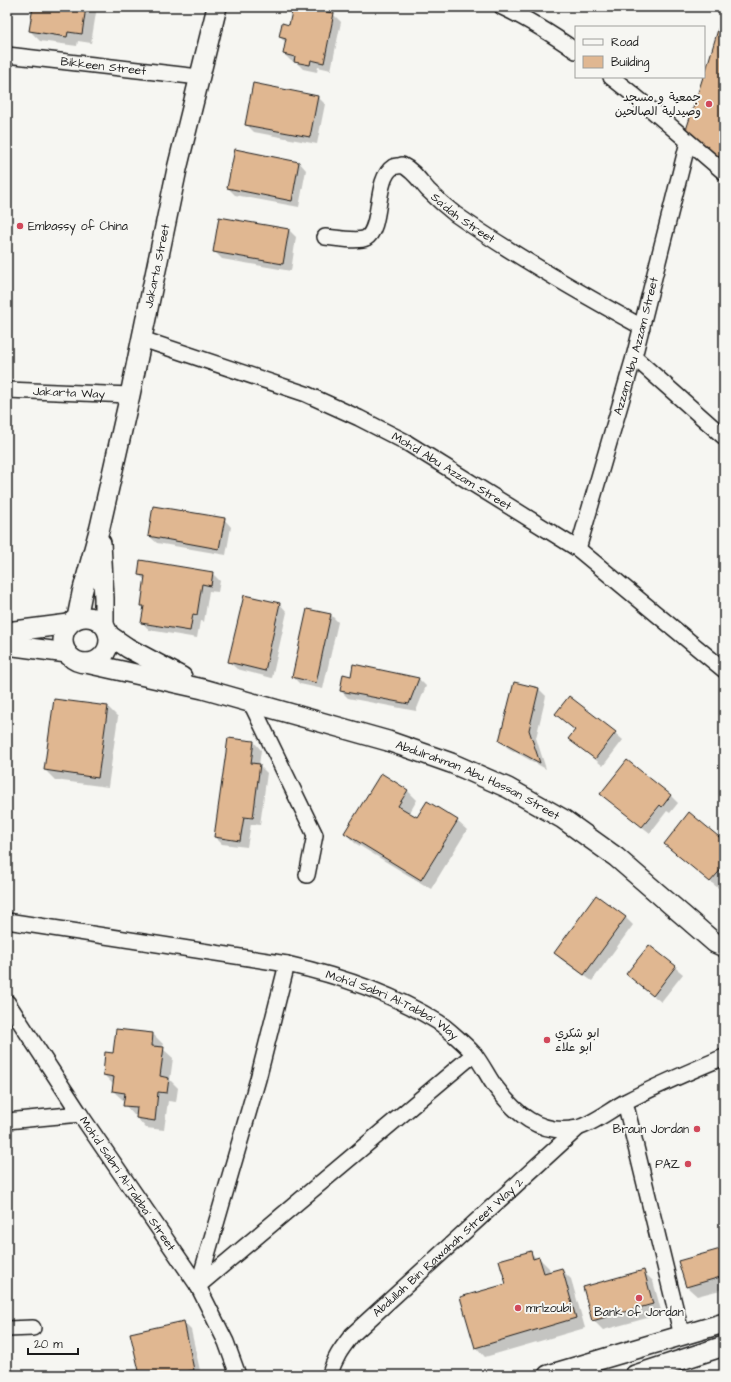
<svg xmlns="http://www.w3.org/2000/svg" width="731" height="1382" viewBox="0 0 731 1382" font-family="'Architects Daughter','Playpen Sans Arabic',sans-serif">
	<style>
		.shadow { fill: #0003 }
		.building { fill: #e0b791; stroke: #1c1c1c }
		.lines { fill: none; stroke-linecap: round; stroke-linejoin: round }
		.minor-casing { stroke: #1c1c1c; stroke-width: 18 }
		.tertiary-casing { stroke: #1c1c1c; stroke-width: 22 }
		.minor { stroke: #f6f6f2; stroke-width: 15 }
		.tertiary { stroke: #f6f6f2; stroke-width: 19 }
		.poi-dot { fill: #d1495b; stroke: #f6f6f2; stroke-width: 1.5 }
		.labels { text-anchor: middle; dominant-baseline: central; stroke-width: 4; stroke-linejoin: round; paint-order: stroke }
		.street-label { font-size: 12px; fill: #1c1c1c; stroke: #f6f6f2 }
		.poi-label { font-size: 12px; fill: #1c1c1c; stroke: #f6f6f2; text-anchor: end }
	</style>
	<rect width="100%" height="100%" fill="#f6f6f2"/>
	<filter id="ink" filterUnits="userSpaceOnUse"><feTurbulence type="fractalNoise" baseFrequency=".025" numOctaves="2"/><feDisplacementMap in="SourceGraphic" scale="8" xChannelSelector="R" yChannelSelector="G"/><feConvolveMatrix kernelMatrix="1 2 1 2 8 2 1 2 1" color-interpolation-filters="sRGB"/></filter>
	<g filter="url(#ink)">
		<path class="shadow" d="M34,7H97L91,43L78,41L77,46L40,41L30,31Z
			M294,7L321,8L326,13L333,14L341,22L331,70L318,67L317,72L303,69L296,62L291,61L284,54L286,43L280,37L290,26Z
			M318,97L325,104L317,144L254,132L246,124Z
			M299,162L306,170L299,207L235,195L228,188Z
			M220,218L289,230L296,237L291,271L222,259L215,252Z
			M224,519L231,527L226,555L157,543L149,536Z
			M212,573L220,581L218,592L209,591L204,622L200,621L197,638L149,630L142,622L144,608L142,605L146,581L139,575Z
			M244,596L280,604L287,612L272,678L237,669L229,662Z
			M331,615L338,622L323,689L300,684L293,677Z
			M354,665L419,679L426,686L416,711L348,698L341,691L352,677Z
			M539,689L546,696L536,738L546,769L508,748L500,741Z
			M570,698L615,733L623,740L603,766L570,739L576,731L557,714Z
			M55,700L108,707L118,717L108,787L55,780L45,770Z
			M254,742L261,750L259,765L267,773L260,825L251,824L247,847L222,844L215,837Z
			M627,762L671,796L678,803L670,813L667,811L650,833L609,801L602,794Z
			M407,790L417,800L409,814L417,819L457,821L467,830L431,889L355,843L345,833Z
			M724,842V881L718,888L665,844Z
			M596,896L626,918L633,925L592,981L562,960L555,953Z
			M649,946L683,974L661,1002L627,974Z
			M153,1034L163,1044L162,1048L173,1058L170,1080L178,1088L176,1102L168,1101L164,1130L146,1128L137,1118V1115H134L125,1105V1101L123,1100L113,1091L114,1085L104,1075L114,1054Z
			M724,1249V1289L697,1296L687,1287Z
			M530,1252L537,1259L539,1258L549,1268L550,1272L561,1269L571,1279L585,1328L485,1357L476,1347L508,1285Z
			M644,1272L653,1281L662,1314L603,1330L593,1320Z
			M183,1322L191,1330L201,1375H141Z"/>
		<path class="building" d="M33,7H86L82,34L68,32L67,37L29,31Z
			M293,7H322L321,11L334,13L324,63L311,60L310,65L294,62L295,57L283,54L286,39L279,37L282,23L289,25Z
			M724,9V163L686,130L703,77H704Z
			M253,83L318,96L310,137L245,125Z
			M235,149L299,162L292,201L227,188Z
			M219,217L289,229L283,264L213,252Z
			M153,506L225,518L219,549L148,536Z
			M140,560L213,572L211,586L202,584L197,615L193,614L190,631L141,623L144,606H141L145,576L138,575Z
			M244,595L280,603L265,671L228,662Z
			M307,609L331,614L316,683L292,677Z
			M353,664L419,678L409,704L340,691L343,674L351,676Z
			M514,682L539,688L529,730L540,763L499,741Z
			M569,696L616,732L595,759L568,739L575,730L555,714Z
			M54,699L108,706L98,778L44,770Z
			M228,738L254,741L251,763L260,764L253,818L244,817L240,841L214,837Z
			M627,760L671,795L662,807L660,805L642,827L600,794Z
			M381,773L408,790L398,806L417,817L427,801L458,820L421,880L344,833Z
			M689,812L724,841V866L710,882L664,844Z
			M596,895L626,917L584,975L554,953Z
			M649,945L676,966L653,996L626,974Z
			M116,1029L153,1033L152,1046L164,1047L160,1076L169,1078L167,1093L158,1092L155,1121L136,1118L137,1107L123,1106L125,1093L112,1091L114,1077L103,1075L105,1052L113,1053Z
			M724,1248V1276L686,1287L678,1261Z
			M531,1251L533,1259L539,1257L544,1273L562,1268L576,1318L475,1348L460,1297L506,1284L499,1260Z
			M644,1270L653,1304L592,1321L583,1287Z
			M184,1321L194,1370L171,1375H140L130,1333Z"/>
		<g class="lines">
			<defs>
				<g id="minor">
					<path d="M502,7C528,19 553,35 576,51"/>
					<path id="s1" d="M7,55L199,77"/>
					<path d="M611,77C650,107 686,140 724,172"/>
					<path id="s2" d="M325,237C335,238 358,242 366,238C383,228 374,179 393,167C395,166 400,166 402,165C413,170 420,181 428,190C436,198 446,207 455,214C515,256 578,292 642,327"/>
					<path id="s3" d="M142,339L306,394L359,418L404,441L578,549L724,670"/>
					<path d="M634,357L724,437"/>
					<path id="s4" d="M7,390L130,395"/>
					<path id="s5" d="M578,549L634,357L688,142"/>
					<path d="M251,703L315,835L307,875"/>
					<path id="s6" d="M7,921L287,964C340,976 392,993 438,1022C447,1028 467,1046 474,1054C482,1064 487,1075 494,1085C515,1113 539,1136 577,1128C593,1124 610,1110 625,1102C657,1085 691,1071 724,1057"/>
					<path id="s7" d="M7,1002L80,1114L198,1286L226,1342L238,1375"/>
					<path d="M625,1102L682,1336"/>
					<path d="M7,1121L80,1114"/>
					<path d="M198,1286L474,1054"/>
					<path d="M198,1286L258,1079L287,964"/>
					<path d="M7,1329L33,1328"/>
					<path id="s8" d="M330,1375C334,1358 342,1348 352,1335L578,1128"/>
				</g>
				<g id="tertiary">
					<path d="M101,543L104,598V625"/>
					<circle cx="86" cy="640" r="23"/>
					<path id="s9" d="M77,618L82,593L100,527L130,395L177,169L217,7"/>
					<path d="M7,632L69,624"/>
					<path d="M109,635L128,648L182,677"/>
					<path d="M7,645L67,653"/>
					<path id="s10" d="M86,663L203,689L388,741L451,763L508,788L563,819L616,857L715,943L724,947"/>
					<path d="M548,1375L724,1323"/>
					<path d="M635,1375L724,1346"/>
				</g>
			</defs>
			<use href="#minor" class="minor-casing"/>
			<use href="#tertiary" class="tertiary-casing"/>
			<use href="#minor" class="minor"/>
			<use href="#tertiary" class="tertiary"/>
		</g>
	</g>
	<g class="poi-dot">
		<circle cx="709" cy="104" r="4"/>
		<circle cx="20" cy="226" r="4"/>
		<circle cx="547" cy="1040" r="4"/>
		<circle cx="697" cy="1129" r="4"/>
		<circle cx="688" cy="1164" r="4"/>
		<circle cx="639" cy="1298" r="4"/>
		<circle cx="518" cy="1308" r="4"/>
	</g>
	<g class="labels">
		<g class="street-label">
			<text stroke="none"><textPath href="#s1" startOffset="97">Bikkeen Street</textPath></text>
			<text stroke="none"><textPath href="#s2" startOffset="210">Sa'dah Street</textPath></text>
			<text stroke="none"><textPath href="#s9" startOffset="361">Jakarta Street</textPath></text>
			<text stroke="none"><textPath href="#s5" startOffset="211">Azzam Abu Azzam Street</textPath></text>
			<text stroke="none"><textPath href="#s4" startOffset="62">Jakarta Way</textPath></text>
			<text stroke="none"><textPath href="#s3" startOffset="338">Moh'd Abu Azzam Street</textPath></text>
			<text stroke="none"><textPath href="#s10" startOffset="410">Abdulrahman Abu Hassan Street</textPath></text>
			<text stroke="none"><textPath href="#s6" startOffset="397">Moh'd Sabri Al-Tabba' Way</textPath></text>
			<text stroke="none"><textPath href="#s7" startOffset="218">Moh'd Sabri Al-Tabba' Street</textPath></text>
			<text stroke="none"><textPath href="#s8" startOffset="176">Abdullah Bin Rawahah Street Way 2</textPath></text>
		</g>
		<g class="poi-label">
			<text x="701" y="97">جمعية و مسجد<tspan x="701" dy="14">وصيدلية الصالحين</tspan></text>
			<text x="28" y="226" text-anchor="start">Embassy of China</text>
			<text x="555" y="1033" text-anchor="start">ابو شكري<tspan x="555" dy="14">ابو علاء</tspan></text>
			<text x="689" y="1129">Braun Jordan</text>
			<text x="680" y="1164">PAZ</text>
			<text x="526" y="1308" text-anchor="start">mrlzoubi</text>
			<text x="639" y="1312" text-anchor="middle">Bank of Jordan</text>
		</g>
	</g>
	<rect width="731" height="1382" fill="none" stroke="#f6f6f2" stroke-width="24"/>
	<rect x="12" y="12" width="707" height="1358" fill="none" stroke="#1c1c1c" stroke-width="1.5" filter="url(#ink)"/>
	<rect x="575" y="26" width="130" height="52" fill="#f6f6f2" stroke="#9f9f9c"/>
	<rect x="583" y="39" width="20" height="6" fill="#f6f6f2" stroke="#9f9f9c"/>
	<text x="611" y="46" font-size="12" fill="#1c1c1c">Road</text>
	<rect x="583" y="56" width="20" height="12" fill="#e0b791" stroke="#9f9f9c"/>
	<text x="611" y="66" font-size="12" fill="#1c1c1c">Building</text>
	<path d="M28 1348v6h50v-6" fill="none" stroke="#1c1c1c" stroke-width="2"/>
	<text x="34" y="1348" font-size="12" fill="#1c1c1c" stroke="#f6f6f2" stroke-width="3" paint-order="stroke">20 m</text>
</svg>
